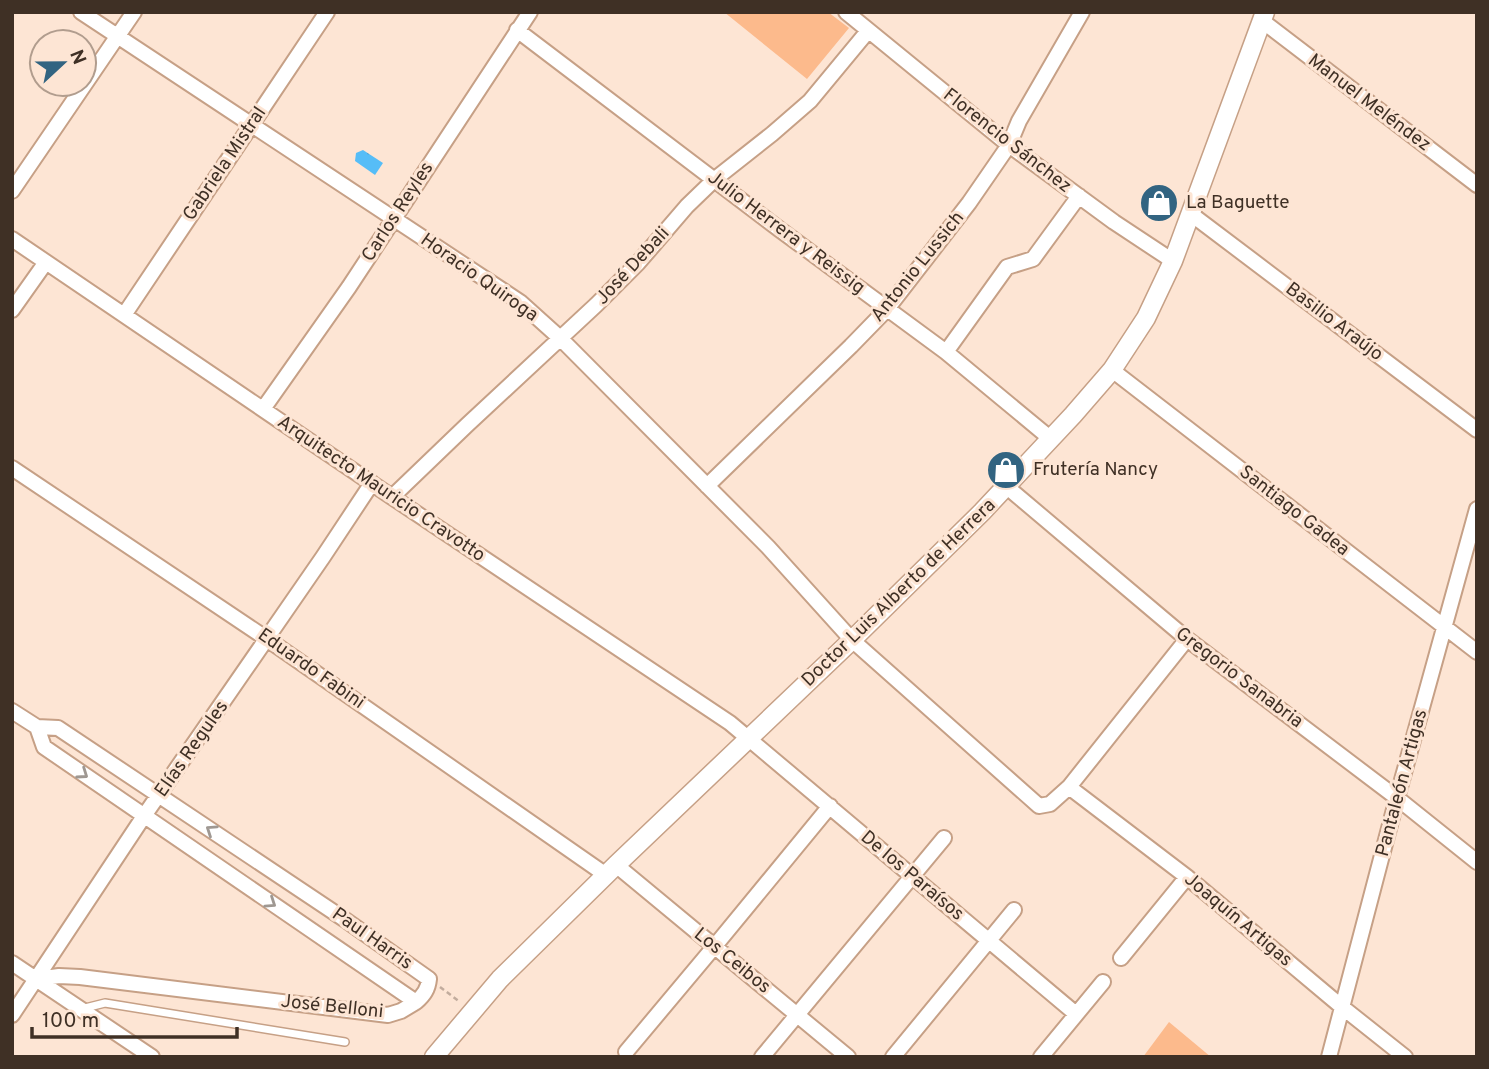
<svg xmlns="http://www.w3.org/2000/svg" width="1489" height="1069" viewBox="0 0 1489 1069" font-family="Overpass,sans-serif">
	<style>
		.green { fill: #fcba8c }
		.water { fill: url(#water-ripples) }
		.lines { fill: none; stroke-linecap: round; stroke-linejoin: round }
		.service-casing { stroke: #c6a086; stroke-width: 10 }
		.minor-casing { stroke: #c6a086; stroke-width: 18 }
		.tertiary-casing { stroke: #c6a086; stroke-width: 21 }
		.path { stroke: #c2ac9d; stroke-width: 2.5; stroke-dasharray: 5 3.5; stroke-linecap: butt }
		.service { stroke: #fff; stroke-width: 7 }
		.minor { stroke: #fff; stroke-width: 14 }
		.tertiary { stroke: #fff; stroke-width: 18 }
		.oneway { stroke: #9f9892 }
		.labels { text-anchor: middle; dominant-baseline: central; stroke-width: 6; stroke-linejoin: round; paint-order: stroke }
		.street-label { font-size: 19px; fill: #3f3025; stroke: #fde5d4 }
		.poi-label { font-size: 19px; fill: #3f3025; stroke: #fde5d4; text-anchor: start }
	</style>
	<defs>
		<pattern id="water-ripples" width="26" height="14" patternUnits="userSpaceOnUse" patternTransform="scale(1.75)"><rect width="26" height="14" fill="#56bdf7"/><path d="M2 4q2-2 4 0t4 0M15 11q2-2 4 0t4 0" fill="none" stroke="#499ac8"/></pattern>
	</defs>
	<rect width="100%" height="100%" fill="#fde5d4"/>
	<path class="green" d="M724,12H828L849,28L807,79Z
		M1169,1022L1211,1057H1143Z"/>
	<path class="water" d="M363,150L383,163L375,175L355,161L356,153Z"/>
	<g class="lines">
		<defs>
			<path id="service" d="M81,1009L105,1003L345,1042"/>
			<path id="minor" d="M81,12L520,302L560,338L768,547L852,640L1039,806L1050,804L1069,787L1187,639
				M846,12L1009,145L1114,222L1173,261
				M1261,20L1477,185
				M517,30L779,229L946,352L1051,439
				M12,191L134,12
				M1191,214L1477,430
				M12,239L392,497L730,723L1076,1014
				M12,310L46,262
				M124,315L327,12
				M946,352L1007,267L1033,259L1079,196
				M1112,370L1477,652
				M263,409L349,287L530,12
				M12,468L267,639L606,875
				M707,486L851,346L887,309L969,203L1009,145L1019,121L1082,12
				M1007,487L1187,639L1397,798L1477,862
				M392,497L467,425L596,305L638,263L687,206L715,179L772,134L810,101L868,31
				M12,711L37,727L58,728L344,919L429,979C428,989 424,995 416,1002L44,747L37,727
				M1069,787L1187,877L1342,1007L1405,1057
				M616,865L848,1057
				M1121,958L1187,877
				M12,963L152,1057
				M37,979L59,976L80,977L388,1015L401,1011L416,1002
				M12,1015L144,816L323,557L372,483
				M626,1052L714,947L830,806
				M762,1057L944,838
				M893,1057L1014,910
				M1041,1057L1103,982
				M1329,1057L1397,798L1477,509"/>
			<path id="tertiary" d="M434,1057L500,979L616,865L852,640L982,512L1073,415L1112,370L1146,318L1173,261L1265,12"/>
		</defs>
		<use href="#service" class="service-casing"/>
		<use href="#minor" class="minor-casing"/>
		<use href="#tertiary" class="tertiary-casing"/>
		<path class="path" d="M440,987L460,1002"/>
		<use href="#service" class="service"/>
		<use href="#minor" class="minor"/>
		<use href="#tertiary" class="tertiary"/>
	</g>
	<defs><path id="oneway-chevron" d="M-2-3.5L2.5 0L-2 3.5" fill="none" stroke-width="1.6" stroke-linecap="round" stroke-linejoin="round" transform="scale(1.75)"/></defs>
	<g class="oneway">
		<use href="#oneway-chevron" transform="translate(83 774) rotate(35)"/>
		<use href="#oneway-chevron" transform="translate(211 830) rotate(-146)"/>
		<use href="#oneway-chevron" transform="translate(271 903) rotate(34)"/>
	</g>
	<defs>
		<symbol id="shop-disc" viewBox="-11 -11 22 22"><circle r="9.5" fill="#326481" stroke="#fde5d4"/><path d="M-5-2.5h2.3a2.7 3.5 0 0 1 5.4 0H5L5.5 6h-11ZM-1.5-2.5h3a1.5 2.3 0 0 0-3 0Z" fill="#fff"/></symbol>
	</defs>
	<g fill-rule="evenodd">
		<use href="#shop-disc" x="1137" y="181" width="44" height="44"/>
		<use href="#shop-disc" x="984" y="448" width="44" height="44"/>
	</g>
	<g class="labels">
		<g class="street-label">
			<text transform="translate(1369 103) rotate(37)">Manuel Meléndez</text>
			<text transform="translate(1007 141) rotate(38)">Florencio Sánchez</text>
			<text transform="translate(225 164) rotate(-56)">Gabriela Mistral</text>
			<text transform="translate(398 212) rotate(-57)">Carlos Reyles</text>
			<text transform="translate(786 233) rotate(37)">Julio Herrera y Reissig</text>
			<text transform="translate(633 266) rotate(-47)">José Debali</text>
			<text transform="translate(918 267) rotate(-51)">Antonio Lussich</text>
			<text transform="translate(479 278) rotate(35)">Horacio Quiroga</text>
			<text transform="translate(1334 322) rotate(37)">Basilio Araújo</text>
			<text transform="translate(381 489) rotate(34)">Arquitecto Mauricio Cravotto</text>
			<text transform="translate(1294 511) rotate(38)">Santiago Gadea</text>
			<text transform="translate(899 593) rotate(-44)">Doctor Luis Alberto de Herrera</text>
			<text transform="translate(311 669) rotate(35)">Eduardo Fabini</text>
			<text transform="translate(1239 678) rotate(37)">Gregorio Sanabria</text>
			<text transform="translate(192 749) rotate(-55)">Elías Regules</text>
			<text transform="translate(1402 783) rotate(-75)">Pantaleón Artigas</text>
			<text transform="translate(912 876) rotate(40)">De los Paraísos</text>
			<text transform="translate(1238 920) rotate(40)">Joaquín Artigas</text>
			<text transform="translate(372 939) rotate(35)">Paul Harris</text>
			<text transform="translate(732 961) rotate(39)">Los Ceibos</text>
			<text transform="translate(332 1007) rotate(6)">José Belloni</text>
		</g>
		<g class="poi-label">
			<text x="1186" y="203">La Baguette</text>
			<text x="1033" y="470">Frutería Nancy</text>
		</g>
	</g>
	<rect width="1489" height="1069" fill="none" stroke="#3f3025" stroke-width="28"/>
	<g transform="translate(63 63) rotate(68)"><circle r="33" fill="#fde5d4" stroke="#b19d8e" stroke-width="2"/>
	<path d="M0-5L12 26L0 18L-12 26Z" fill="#326481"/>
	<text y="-10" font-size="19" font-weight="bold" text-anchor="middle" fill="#3f3025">N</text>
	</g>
	<path d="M32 1027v10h205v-10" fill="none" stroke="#3f3025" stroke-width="3.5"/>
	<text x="42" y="1027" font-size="21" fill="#3f3025" stroke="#fde5d4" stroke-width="5" paint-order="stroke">100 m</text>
</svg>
